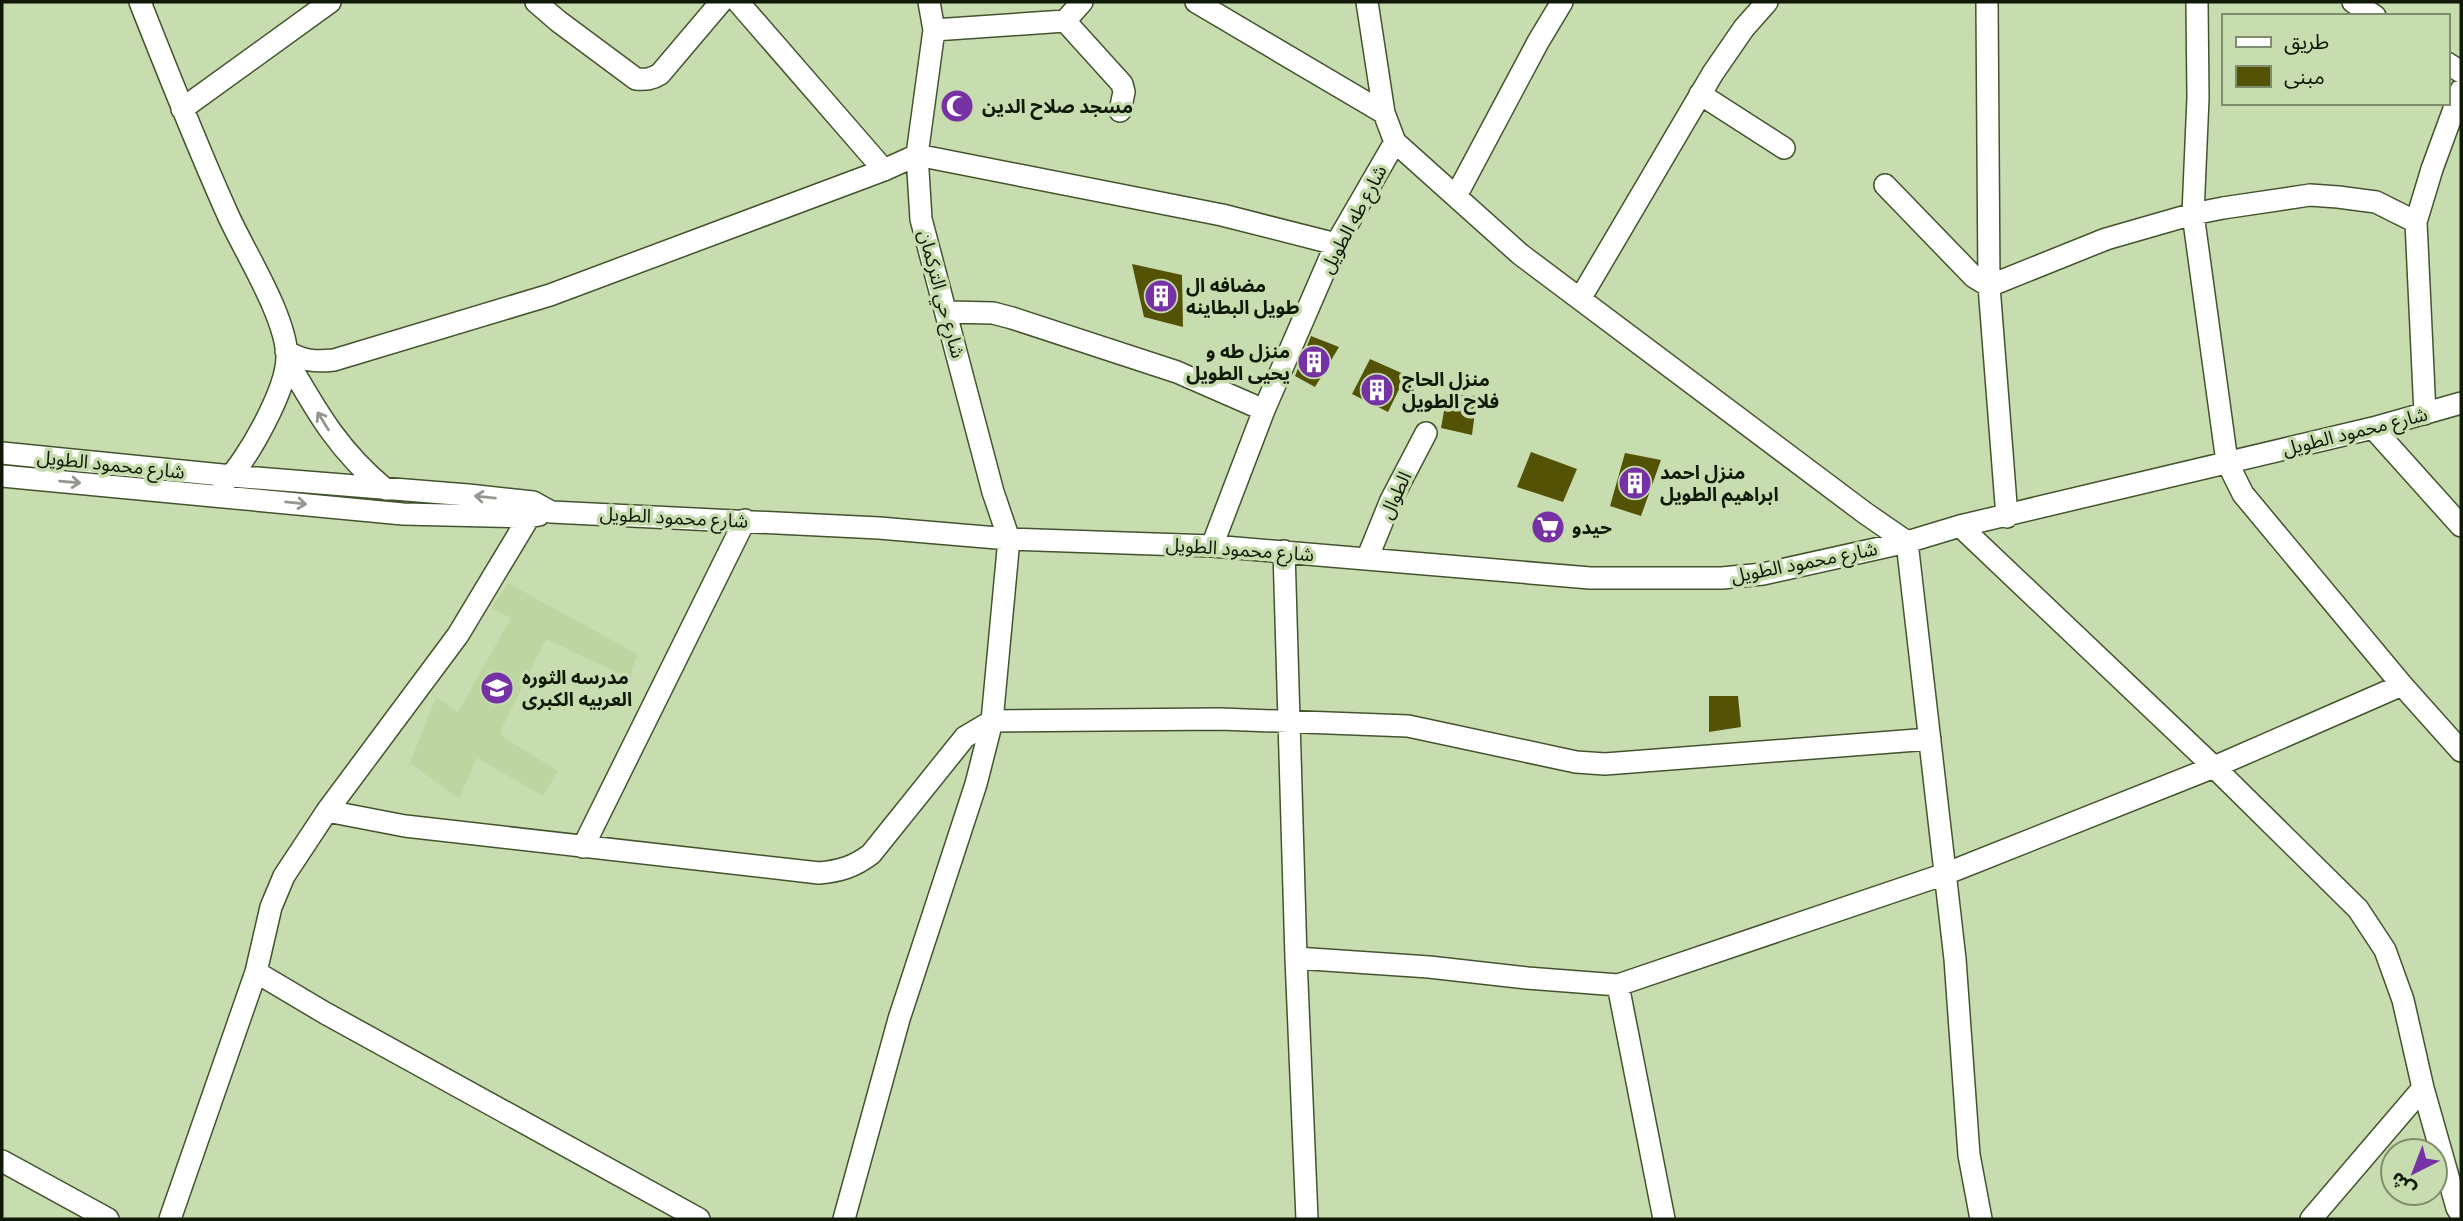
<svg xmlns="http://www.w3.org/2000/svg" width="2463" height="1221" viewBox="0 0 2463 1221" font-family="'IBM Plex Sans','Noto Sans Arabic',sans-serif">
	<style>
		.built { fill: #bcd5a1 }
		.building { fill: #545305 }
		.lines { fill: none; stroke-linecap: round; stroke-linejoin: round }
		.minor-casing { stroke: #43542d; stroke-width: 24 }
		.minor { stroke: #fff; stroke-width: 21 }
		.oneway { stroke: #93978f }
		.labels { text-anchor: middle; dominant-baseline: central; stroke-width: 7; stroke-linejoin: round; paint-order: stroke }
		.poi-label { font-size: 19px; font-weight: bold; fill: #101807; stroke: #c7ddb0; text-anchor: start }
		.street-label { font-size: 19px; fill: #101807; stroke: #c7ddb0 }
	</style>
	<rect width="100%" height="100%" fill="#c7ddb0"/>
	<path class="built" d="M508,583L637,654L630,679L546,639L499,734L558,771L543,796L477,758L459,799L410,763L436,697L458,712L511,618L491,608Z"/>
	<path class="building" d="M1132,264L1182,275L1183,327L1144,317Z
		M1311,336L1339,347L1315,387L1295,376Z
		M1370,359L1406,375L1388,412L1352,394Z
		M1447,394L1477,396L1472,435L1441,428Z
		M1531,452L1577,469L1563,502L1517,487Z
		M1625,453L1661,460L1641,516L1610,506Z
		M1709,696H1738L1741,727L1709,732Z"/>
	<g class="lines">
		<defs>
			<path id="minor" d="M140,2C168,73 196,144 228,215C245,253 286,316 287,357C287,389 247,462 223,484
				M536,2L558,21L636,79C646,80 652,79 660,74L721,2
				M738,2L884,170
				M1196,2L1384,113
				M1987,2L1989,286L2007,517
				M2197,2L2198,98L2193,214L2227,462L2243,494L2402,685L2461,751
				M2353,2L2375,16
				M1065,21L1122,84L1124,92L1120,111
				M934,30L1065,21L1082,2
				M2447,63L2461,72
				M1700,94L1784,148
				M182,109L330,2
				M1395,142L1520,254L1865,513L1907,542L1955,959L1969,1155L1981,1219
				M1885,185L1974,277L1989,286L2106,239L2193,214L2223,208L2310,195L2338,197L2376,202L2416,222
				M1456,196L1538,42L1562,2
				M1580,299L1713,73L1744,28L1767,2
				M948,312L993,313L1012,318L1177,372L1264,410
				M286,351C303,361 315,362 334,360L550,295L884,170L917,155L1222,215L1336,244
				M287,360C317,412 338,450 385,489
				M2425,414L2416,222L2432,169L2461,90
				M2373,428L2461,526
				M2,453L232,476L468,495L533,502L551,512L879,528L1009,539L1212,546L1590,578H1722L1763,574L1907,542L1960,526L2373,428L2461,403
				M2,476L403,514L529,517L539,515
				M1960,526L2214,767L2358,909L2385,950L2403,1000L2423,1088L2457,1208L2461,1214
				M1212,546L1264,410L1336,244L1395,142L1384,113L1367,2
				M1284,551L1296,958L1307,1219
				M1367,559L1391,500L1426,433
				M327,811L405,826L819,873C840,871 854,867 871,854L965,737L992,721L1220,719L1408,726L1576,762L1605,764L1930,739
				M583,847L745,520
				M1296,958L1429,967L1527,978L1618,985L1945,874L2214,767L2402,685
				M256,972L325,1013L699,1219
				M1618,985L1664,1219
				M2,1161L108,1219
				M170,1219L256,972L271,907L284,876L327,811L458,635L529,517L533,502
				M844,1219L899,1019L976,784L992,721L1009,539L993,492L921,219L917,155L934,30L929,2
				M2311,1219L2423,1088"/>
		</defs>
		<use href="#minor" class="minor-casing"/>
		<use href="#minor" class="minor"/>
	</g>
	<defs><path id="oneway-shaft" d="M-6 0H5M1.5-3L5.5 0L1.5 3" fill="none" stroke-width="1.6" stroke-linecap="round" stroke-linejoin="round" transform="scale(1.75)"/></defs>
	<g class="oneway">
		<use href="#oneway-shaft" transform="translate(323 421) rotate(-122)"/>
		<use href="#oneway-shaft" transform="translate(70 482) rotate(5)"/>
		<use href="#oneway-shaft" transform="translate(485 497) rotate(-174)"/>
		<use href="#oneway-shaft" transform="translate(296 503) rotate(6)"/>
	</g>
	<defs>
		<symbol id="mosque-disc" viewBox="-11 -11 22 22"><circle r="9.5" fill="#7631a4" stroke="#c7ddb0"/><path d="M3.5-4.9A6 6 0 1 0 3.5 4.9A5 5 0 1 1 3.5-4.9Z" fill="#fff"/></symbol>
		<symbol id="building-disc" viewBox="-11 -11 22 22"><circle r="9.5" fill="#7631a4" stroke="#c7ddb0"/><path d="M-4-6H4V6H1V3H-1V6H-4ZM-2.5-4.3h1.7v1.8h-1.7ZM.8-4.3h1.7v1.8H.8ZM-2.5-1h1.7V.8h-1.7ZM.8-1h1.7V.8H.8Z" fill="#fff"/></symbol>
		<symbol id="supermarket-disc" viewBox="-11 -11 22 22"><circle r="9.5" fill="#7631a4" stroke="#c7ddb0"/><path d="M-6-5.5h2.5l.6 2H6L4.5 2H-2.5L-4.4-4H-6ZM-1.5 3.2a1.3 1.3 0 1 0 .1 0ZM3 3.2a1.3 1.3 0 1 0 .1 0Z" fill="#fff"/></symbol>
		<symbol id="school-disc" viewBox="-11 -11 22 22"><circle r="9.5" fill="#7631a4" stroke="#c7ddb0"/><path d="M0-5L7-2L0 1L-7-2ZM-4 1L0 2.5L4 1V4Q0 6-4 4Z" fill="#fff"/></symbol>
	</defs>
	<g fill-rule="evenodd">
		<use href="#mosque-disc" x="938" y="87" width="38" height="38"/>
		<use href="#building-disc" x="1142" y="277" width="38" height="38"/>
		<use href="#building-disc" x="1295" y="343" width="38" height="38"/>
		<use href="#building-disc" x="1358" y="371" width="38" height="38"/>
		<use href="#building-disc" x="1616" y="464" width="38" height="38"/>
		<use href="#supermarket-disc" x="1529" y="508" width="38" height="38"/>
		<use href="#school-disc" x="478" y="669" width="38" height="38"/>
	</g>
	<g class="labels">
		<g class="poi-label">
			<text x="982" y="106">مسجد صلاح الدين</text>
			<text x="1186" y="285">مضافه ال<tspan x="1186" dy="22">طويل البطاينه</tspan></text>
			<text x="1290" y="351" text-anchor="end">منزل طه و<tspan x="1290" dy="22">يحيى الطويل</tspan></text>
			<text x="1402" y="379">منزل الحاج<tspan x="1402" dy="22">فلاح الطويل</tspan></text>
			<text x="1660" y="472">منزل احمد<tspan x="1660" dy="22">ابراهيم الطويل</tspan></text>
			<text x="1572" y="527">حيدو</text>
			<text x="522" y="677">مدرسه الثوره<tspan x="522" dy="22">العربيه الكبرى</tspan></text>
		</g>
		<g class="street-label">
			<text transform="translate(1353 219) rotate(-62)">شارع طه الطويل</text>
			<text transform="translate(942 294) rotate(75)">شارع حي التركمان</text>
			<text transform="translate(2355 431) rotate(-14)">شارع محمود الطويل</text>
			<text transform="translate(111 464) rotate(6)">شارع محمود الطويل</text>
			<text transform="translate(1395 495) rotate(-65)">الطوال</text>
			<text transform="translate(674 517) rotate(3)">شارع محمود الطويل</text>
			<text transform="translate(1240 549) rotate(4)">شارع محمود الطويل</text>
			<text transform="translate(1804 562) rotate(-11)">شارع محمود الطويل</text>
		</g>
	</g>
	<rect width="2463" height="1221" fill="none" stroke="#101807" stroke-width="7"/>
	<rect x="2222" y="14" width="228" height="91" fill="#c7ddb0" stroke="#7e8e6c" stroke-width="2"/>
	<rect x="2236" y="37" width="35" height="10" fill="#ffffff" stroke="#7e8e6c" stroke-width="2"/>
	<text x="2284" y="49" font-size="21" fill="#101807">طريق</text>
	<rect x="2236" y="66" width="35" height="21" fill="#545305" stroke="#7e8e6c" stroke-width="2"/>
	<text x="2284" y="84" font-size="21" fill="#101807">مبنى</text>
	<g transform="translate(2414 1172) rotate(222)"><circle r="33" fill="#c7ddb0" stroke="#7e8e6c" stroke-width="2"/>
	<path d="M0-5L12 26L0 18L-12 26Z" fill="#7631a4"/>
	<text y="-10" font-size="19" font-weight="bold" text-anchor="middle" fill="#101807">ش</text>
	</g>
</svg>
